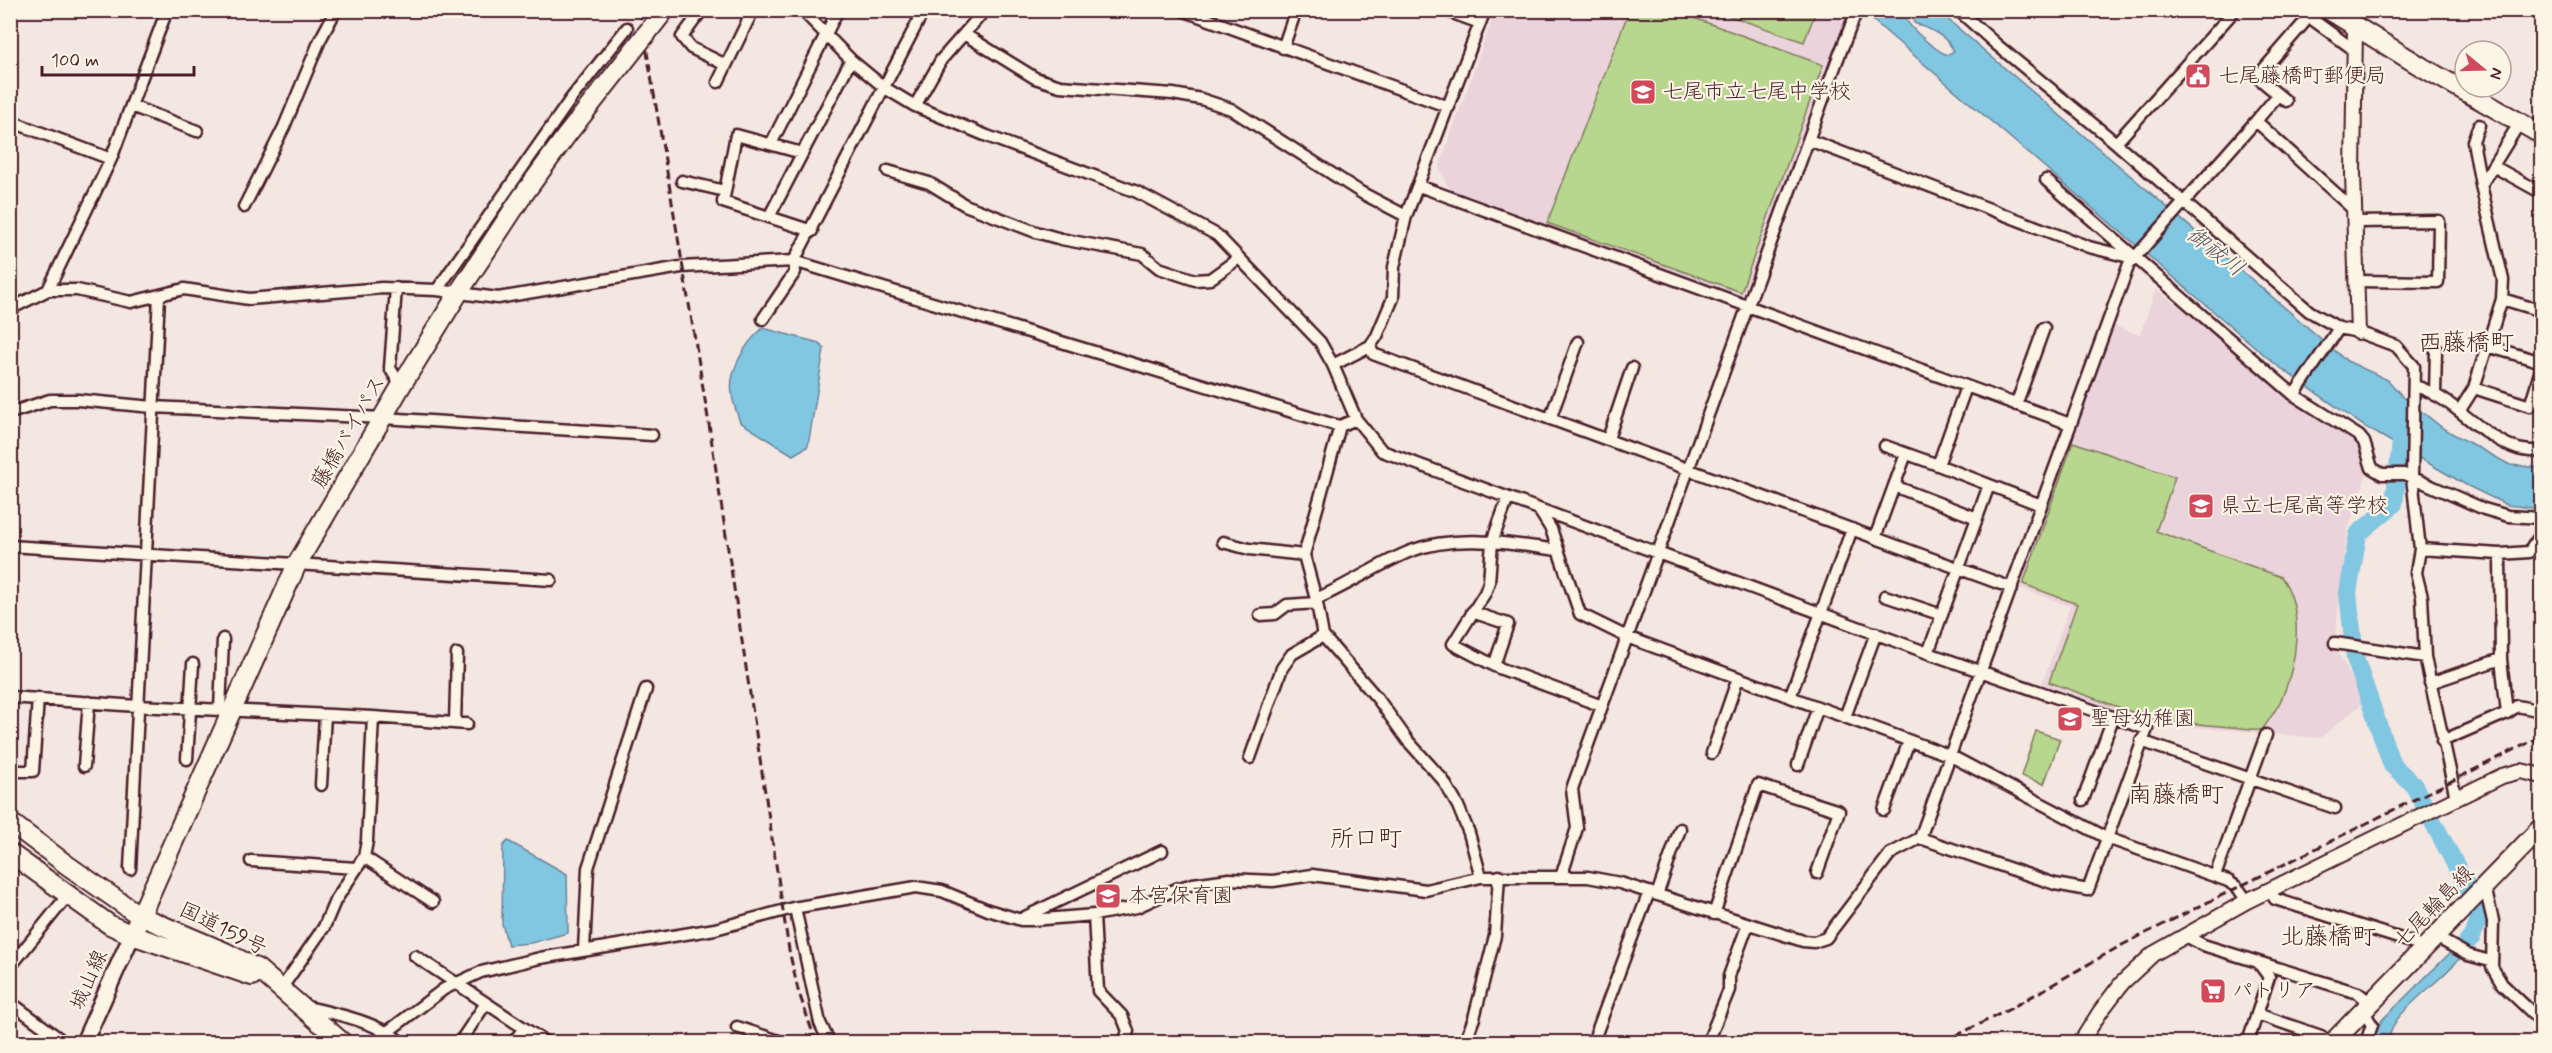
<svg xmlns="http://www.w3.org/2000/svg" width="2552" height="1053" viewBox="0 0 2552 1053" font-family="Mynerve,'Klee One',sans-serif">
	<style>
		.built { fill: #ead3da }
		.green { fill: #b7d68e; stroke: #807a5c; stroke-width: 1.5 }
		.water { fill: #81c7e2; stroke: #6b8499; stroke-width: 1.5; fill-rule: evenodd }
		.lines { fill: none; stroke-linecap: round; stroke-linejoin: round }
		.river { stroke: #81c7e2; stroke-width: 18 }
		.minor-casing { stroke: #4a1f2b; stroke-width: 15 }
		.tertiary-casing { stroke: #4a1f2b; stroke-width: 18 }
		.secondary-casing { stroke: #4a1f2b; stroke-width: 20 }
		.primary-casing { stroke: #4a1f2b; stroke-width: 22 }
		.trunk-casing { stroke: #4a1f2b; stroke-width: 22 }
		.minor { stroke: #fcf5e5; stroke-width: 10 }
		.tertiary { stroke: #fcf5e5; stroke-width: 14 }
		.secondary { stroke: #fcf5e5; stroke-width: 15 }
		.primary { stroke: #fcf5e5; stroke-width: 18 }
		.trunk { stroke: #fcf5e5; stroke-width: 18 }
		.rail { stroke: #4a1f2b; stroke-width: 3; stroke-dasharray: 9 4.5; stroke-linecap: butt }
		.trunk-bridge-casing { stroke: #4a1f2b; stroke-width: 22; stroke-linecap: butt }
		.trunk-bridge { stroke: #fcf5e5; stroke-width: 18 }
		.labels { text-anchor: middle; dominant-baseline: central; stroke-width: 4.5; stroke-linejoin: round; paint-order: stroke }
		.poi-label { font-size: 21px; fill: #4a1f2b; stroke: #fcf5e5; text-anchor: start }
		.street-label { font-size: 21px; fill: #4a1f2b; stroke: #fcf5e5 }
		.water-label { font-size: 22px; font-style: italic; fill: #5a5162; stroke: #fcf5e5 }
		.quarter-label { font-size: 24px; fill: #4a1f2b; stroke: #fcf5e5 }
	</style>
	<rect width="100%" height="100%" fill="#f4e6e0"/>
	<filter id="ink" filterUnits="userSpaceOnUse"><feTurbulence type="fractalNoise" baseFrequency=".0167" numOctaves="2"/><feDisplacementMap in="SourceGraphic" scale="12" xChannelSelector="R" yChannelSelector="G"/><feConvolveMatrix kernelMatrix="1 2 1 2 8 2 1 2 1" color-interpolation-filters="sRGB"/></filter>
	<g filter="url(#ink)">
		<path class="built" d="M1842,10L1849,17L1743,298L1453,195L1439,168L1495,11Z
			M2156,289L2355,443L2368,470L2347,532L2334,646L2365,701L2320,738L2146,723L2041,687L2070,606L2017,587L2108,324L2140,335Z"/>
		<path class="green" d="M1629,11H1675L1823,65L1741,292L1547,223Z
			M1716,11H1816L1804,42Z
			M2073,442L2175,477L2156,531L2281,577C2305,608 2297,663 2282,698C2277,709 2269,720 2262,730L2154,720L2049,682L2077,604L2023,584Z
			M2036,731L2060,739L2044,784L2021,776Z"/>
		<path class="water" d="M1862,11H1903C1904,25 1934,49 1947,55L1954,51C1946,35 1930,29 1914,23L1915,15L1913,11H1938L2347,361L2388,380L2402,396L2444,429L2510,465L2541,468V509L2507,505L2468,486L2364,426L2275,364ZM1995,105C2010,107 2035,129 2045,140V142C2029,138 1998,122 1995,105Z
			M763,328L819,343L824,349L808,446L793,455L740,422C737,413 733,404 732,394C728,371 746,342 763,328Z
			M508,841L567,874L568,933L531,943L508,945L502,924L503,846Z
			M2480,916C2479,958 2418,990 2396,1021C2392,1027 2390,1035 2387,1042H2371L2382,1020L2450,953L2465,940Z"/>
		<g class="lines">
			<path class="river" d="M1979,89L2059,157
				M2403,424L2394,504L2358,534L2348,593L2355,658L2392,765L2413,784L2472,896L2478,919L2472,937L2468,941"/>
			<defs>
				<path id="minor" d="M702,10L682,37L691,48L726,65
					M802,10L851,60L885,88L915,106L987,136L1137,192L1217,235L1320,342L1333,365L1356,419L1382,451L1928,653L2147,729L2088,890L2055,884L1920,838
					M1182,10L1449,107
					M1444,10L1480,23
					M1958,10L1997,45L2116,143L2309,311L2339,328L2358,332L2396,346L2414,366L2412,477L2420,549L2416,573L2422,597L2425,657L2456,798
					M964,34L1035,78L1060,86L1173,94L1201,99L1231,109L1362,193L1406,216
					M1283,48L1296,10
					M718,82L753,10
					M2278,95L2256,121L2354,210
					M2286,101L2257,77L2309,17L2353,49
					M131,106L197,131
					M915,106L941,60L985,10
					M10,121L111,159
					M2479,125L2473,141L2481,185
					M1809,140L2089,247L2129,257
					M2116,143L2235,10
					M771,144L838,10
					M802,153L736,135L723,202L812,231
					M2493,166L2542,193
					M888,171L929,183L965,205L1036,232L1061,239L1142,254L1159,268L1195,280L1210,279L1239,258
					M2046,180L2294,395L2359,436L2364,442L2372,468L2382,474H2404L2484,509L2508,516L2542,518
					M682,181L725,191
					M1419,186L2070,424
					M244,207L284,127L320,40L336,10
					M769,217L851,60
					M2355,222L2439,221L2438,282L2356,281
					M396,288L390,368L401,386
					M48,290L111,159L167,10
					M437,290L570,100L627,28
					M2502,299L2503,280L2481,185L2520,122
					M10,309L48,290H77L131,302L184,289L249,299L382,288L437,290L498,298L681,267L794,261L1332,424L1340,426L1356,419
					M763,319L795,272L794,261L924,10
					M1370,346L1373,354L2012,588
					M2487,346L2542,362
					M1333,365L1370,346L1377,336L1393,298L1394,267L1406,216L1485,10
					M2415,386C2455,398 2479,436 2518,449C2525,451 2534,451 2542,452
					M2474,388L2530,406L2542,366
					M2294,395L2339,328
					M2435,395L2436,349
					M2016,405L2044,328
					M2460,410L2474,388L2502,299L2542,311
					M10,413L50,400H78L153,407L383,418L652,435
					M1550,419L1578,342
					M1340,426L1304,555L1317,603L1323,636L1378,699L1408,741L1443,780L1458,806L1469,833L1481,877
					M1608,439L1632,368
					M1885,446L1938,465L1966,387
					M1906,454L1894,486L1977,518
					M1938,465L2041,505
					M1508,498L1492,542L1489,582L1485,593L1453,644L1499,668L1602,706
					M1539,510L1551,529L1580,614L1627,637L1951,756L2107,838L2228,881L2238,888L2247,901
					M1875,538L1894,486
					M1223,542L1249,549L1304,555
					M10,546L551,580
					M2420,549L2500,554L2529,552L2542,533
					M2500,554L2501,659L2507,713
					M1885,596L1942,615
					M1316,599C1349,585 1378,564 1411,551C1457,533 1512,544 1558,550
					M1472,612L1508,624L1494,666
					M1260,615L1275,614L1287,605L1317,603
					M2335,643L2425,657
					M1928,653L1989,485
					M2430,683L2501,659
					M10,697L137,706L373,717L467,724
					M1790,697L1852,529
					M220,710L223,639
					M1845,717L1876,633
					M455,723L457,654
					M2141,741L2335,808
					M2442,741L2507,713L2517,706L2542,711
					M1712,753L1738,678
					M1250,758L1282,668L1292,654L1323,636
					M187,759L193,664
					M1798,765L1818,707
					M84,766L89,702
					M10,771H33L38,698
					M321,785L325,715
					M2083,800L2113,718
					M1884,810L1909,741
					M364,857L433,902
					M251,861L356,868
					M130,869L159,296
					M2215,876L2266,735
					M1561,877L1577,828L1572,789L1574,783L1837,61L1855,15L1859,10
					M2485,887L2493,921L2492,967L2502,984L2542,1022
					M2270,891L2275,899L2427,947
					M1657,895L1680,829
					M795,908L820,1023L829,1042
					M1714,914L1758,785L1839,811L1817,873
					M1094,915L1098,991L1122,1016L1128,1031L1124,1042
					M1023,918L1162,851
					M2186,936L2203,945L2258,962L2269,977L2248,1042
					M2436,937L2468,955L2490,961
					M584,950L588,868L646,689
					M415,956L545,1042
					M2258,962L2358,993L2372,1004
					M10,967L68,895
					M281,989L324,927L335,901L364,857L367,841L373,717
					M10,1002L64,1042
					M307,1007C338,1014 376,1022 401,1042
					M2364,1012L2372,1025L2366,1042
					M2257,1014L2321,1036L2327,1042
					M737,1027L782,1042
					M374,1042L444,989L481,972L540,958L715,929L793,908L916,887L942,891L988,910L1021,920H1032L1094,915L1137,907L1176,889L1193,884L1229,879L1273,881L1312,875L1426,890L1481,877H1588L1620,883L1803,941L1814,942L1826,938L1890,854L1920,838L2129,264L2256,121
					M460,1042L486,1003
					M514,1042L523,1029
					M1465,1042L1474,1018L1495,936L1499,876
					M1593,1042L1649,892
					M1708,1042L1729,990V976L1748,924"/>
				<path id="tertiary" d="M2355,27L2353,174L2358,332
					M2081,1042L2100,1012L2122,983L2153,954L2247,901L2502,776L2521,771L2542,776"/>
				<path id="secondary" d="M84,1042L132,935"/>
				<path id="primary" d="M2329,10L2422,67L2542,135
					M2333,1042L2542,827"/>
				<path id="trunk" d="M10,822L67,865L140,916L225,952L258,969L342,1042
					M10,853L110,925L132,935L252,976
					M132,935L297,564L401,386L459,292L521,198L566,136"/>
			</defs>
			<use href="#minor" class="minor-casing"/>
			<use href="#tertiary" class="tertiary-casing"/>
			<use href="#secondary" class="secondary-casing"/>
			<use href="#primary" class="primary-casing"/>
			<use href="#trunk" class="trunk-casing"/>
			<use href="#minor" class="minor"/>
			<use href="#tertiary" class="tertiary"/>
			<use href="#secondary" class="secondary"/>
			<use href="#primary" class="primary"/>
			<use href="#trunk" class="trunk"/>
			<path class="rail" d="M640,10L709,424L789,950L798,990L816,1042
				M1943,1042L2008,1010L2122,945L2542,736"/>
			<defs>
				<path id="trunk-bridge" d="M566,136L665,10"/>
			</defs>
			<use href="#trunk-bridge" class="trunk-bridge-casing"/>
			<use href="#trunk-bridge" class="trunk-bridge"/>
		</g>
	</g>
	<defs>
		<symbol id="civic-square" viewBox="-11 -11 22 22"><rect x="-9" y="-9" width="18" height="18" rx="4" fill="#d1495b" stroke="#fcf5e5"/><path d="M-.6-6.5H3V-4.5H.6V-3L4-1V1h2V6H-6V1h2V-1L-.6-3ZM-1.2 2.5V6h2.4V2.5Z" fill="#fff"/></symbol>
		<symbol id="school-square" viewBox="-11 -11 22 22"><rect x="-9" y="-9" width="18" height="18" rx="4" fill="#d1495b" stroke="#fcf5e5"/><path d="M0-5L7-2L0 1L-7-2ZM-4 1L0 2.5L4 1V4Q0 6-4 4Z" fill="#fff"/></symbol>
		<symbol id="supermarket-square" viewBox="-11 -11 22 22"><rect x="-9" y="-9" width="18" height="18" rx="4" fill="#d1495b" stroke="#fcf5e5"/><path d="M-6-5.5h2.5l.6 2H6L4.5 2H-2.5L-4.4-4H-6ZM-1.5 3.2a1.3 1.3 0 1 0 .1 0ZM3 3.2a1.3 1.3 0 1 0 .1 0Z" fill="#fff"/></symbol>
	</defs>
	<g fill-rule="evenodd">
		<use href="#civic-square" x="2183" y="61" width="30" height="30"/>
		<use href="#school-square" x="1628" y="77" width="30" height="30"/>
		<use href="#school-square" x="2186" y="491" width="30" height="30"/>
		<use href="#school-square" x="2055" y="704" width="30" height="30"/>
		<use href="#school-square" x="1093" y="881" width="30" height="30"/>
		<use href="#supermarket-square" x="2198" y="976" width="30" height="30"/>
	</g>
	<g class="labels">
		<g class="poi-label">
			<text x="2218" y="76">七尾藤橋町郵便局</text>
			<text x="1662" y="92">七尾市立七尾中学校</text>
			<text x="2220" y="506">県立七尾高等学校</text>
			<text x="2090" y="719">聖母幼稚園</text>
			<text x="1128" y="896">本宮保育園</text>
			<text x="2232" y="991">パトリア</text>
		</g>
		<g class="street-label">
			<text transform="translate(349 432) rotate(-60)">藤橋バイパス</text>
			<text transform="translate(2434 907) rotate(-46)">七尾輪島線</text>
			<text transform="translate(223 929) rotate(26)">国道159号</text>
			<text transform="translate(89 980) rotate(-66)">城山線</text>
		</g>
		<g class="water-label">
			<text transform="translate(2215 252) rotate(38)">御祓川</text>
		</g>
		<g class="quarter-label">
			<text x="2466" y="343">西藤橋町</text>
			<text x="2176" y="795">南藤橋町</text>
			<text x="1366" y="839">所口町</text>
			<text x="2328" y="937">北藤橋町</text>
		</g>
	</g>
	<rect width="2552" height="1053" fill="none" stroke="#fcf5e5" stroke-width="36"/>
	<rect x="18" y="18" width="2516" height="1017" fill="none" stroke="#4a1f2b" stroke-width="2" filter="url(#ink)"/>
	<g transform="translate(2483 69) rotate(109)"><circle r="28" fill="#fcf5e5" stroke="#b59f9b" stroke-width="1.5"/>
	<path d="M0-4.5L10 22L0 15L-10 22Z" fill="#d1495b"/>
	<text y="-9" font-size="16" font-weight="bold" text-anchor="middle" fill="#4a1f2b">N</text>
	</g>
	<path d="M42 66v9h152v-9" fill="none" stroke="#4a1f2b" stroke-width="3"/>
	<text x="51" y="66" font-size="18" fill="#4a1f2b" stroke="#fcf5e5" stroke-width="4.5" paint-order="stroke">100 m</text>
</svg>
